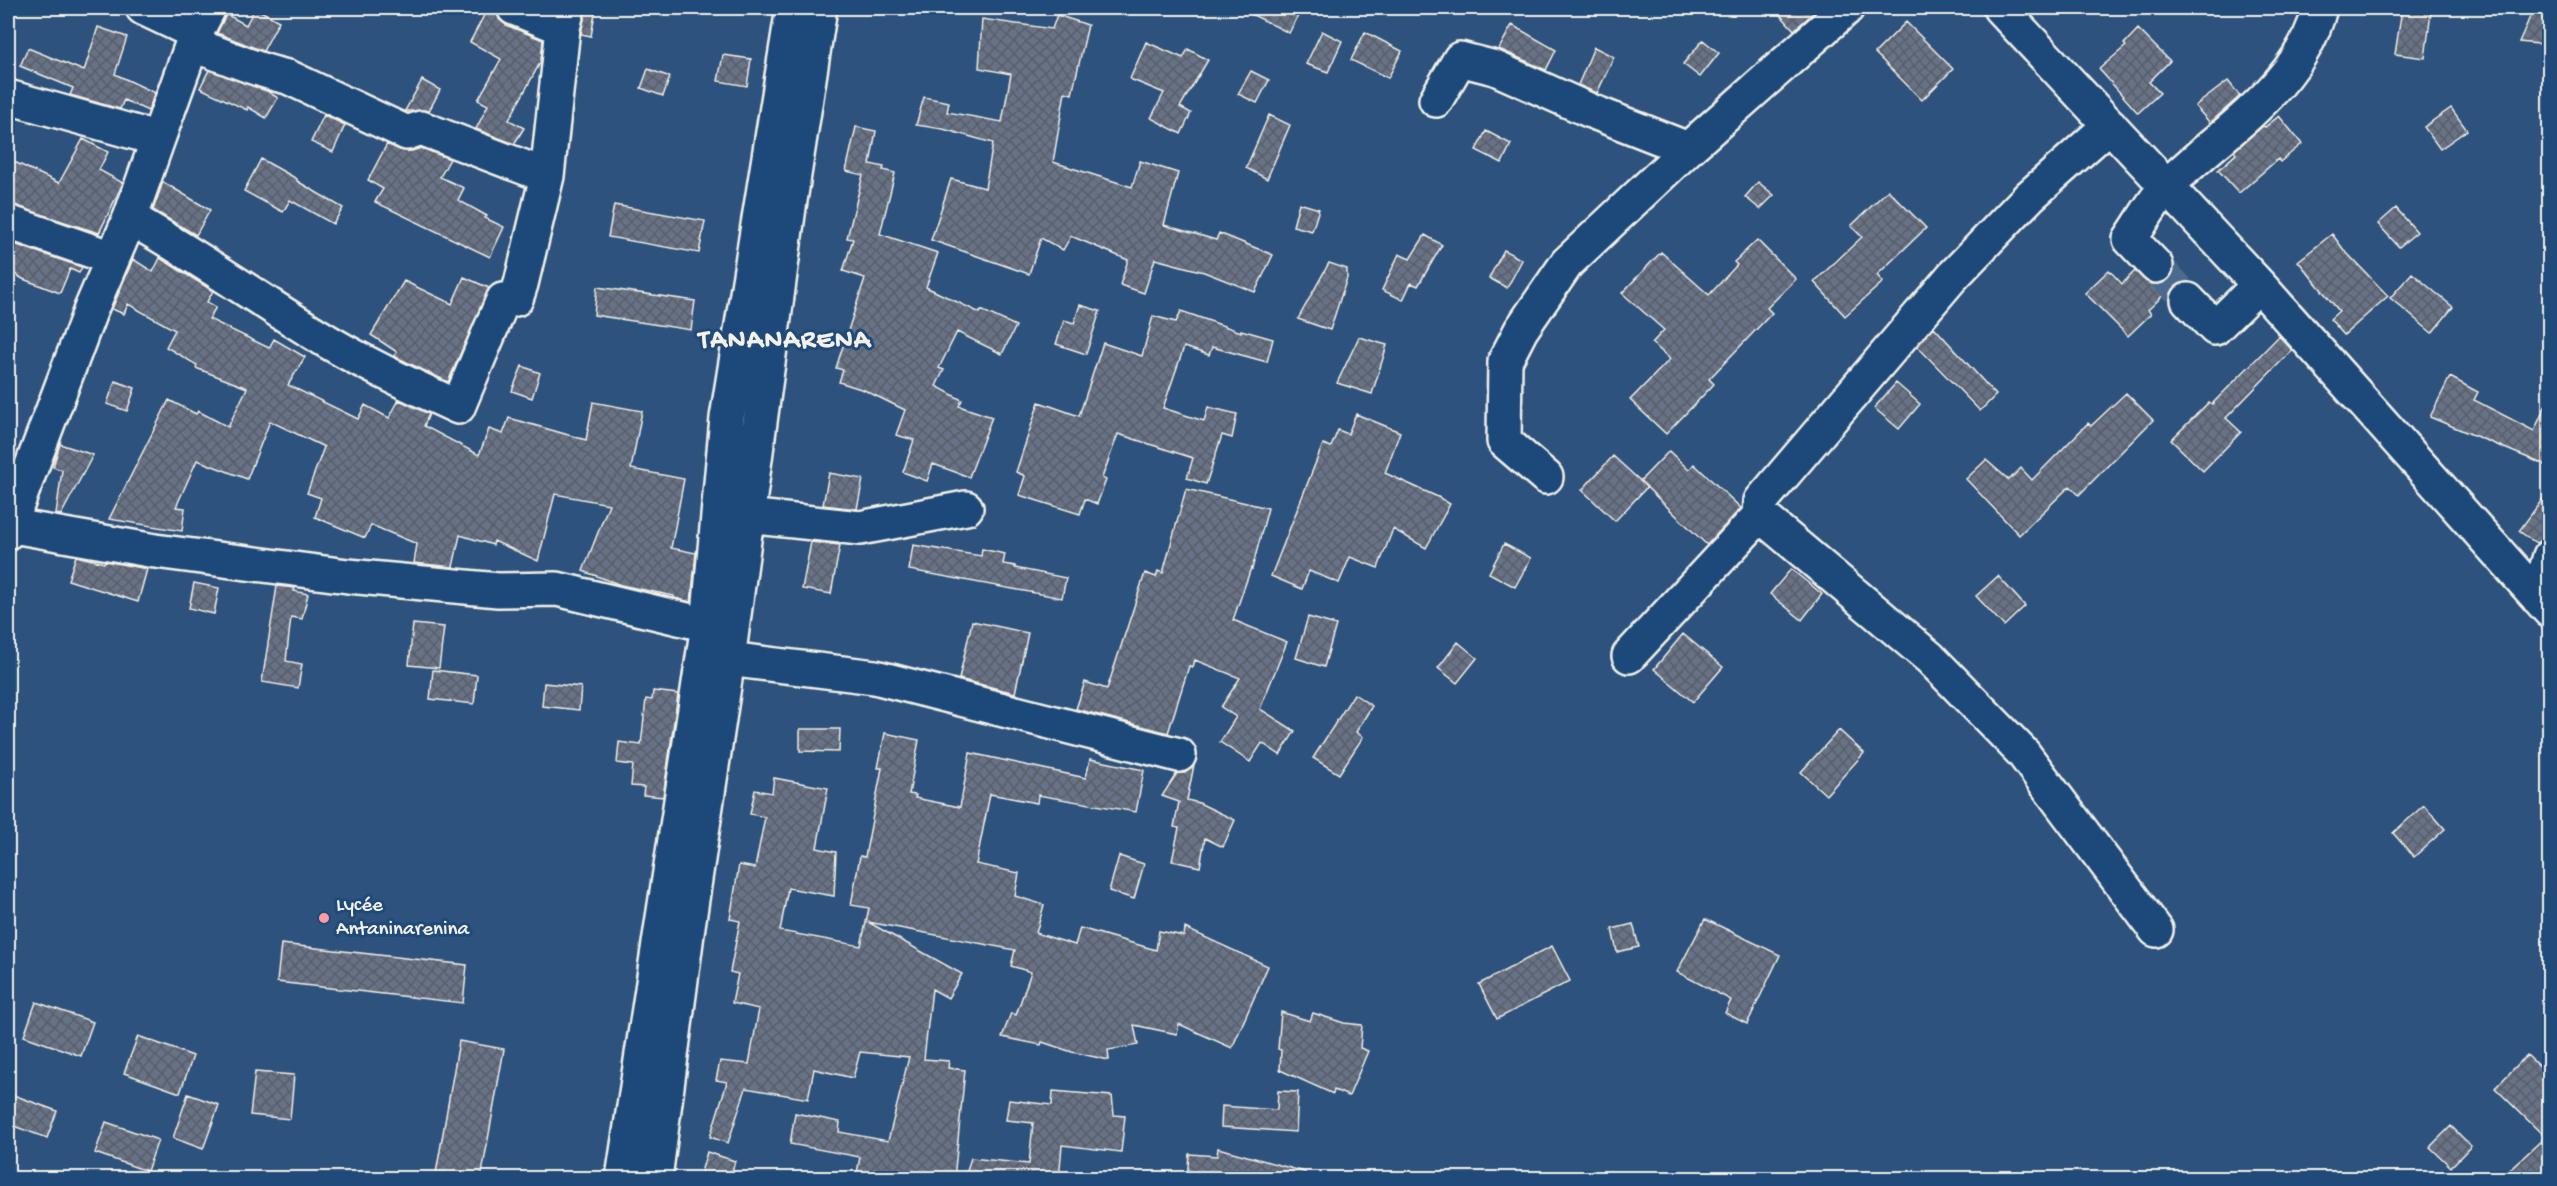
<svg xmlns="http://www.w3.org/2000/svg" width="2557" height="1186" viewBox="0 0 2557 1186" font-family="'Gochi Hand',sans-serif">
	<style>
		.building { fill: url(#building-cross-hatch); stroke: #f4f1e8; stroke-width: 1.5 }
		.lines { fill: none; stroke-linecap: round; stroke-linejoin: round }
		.minor-tunnel { stroke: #4b6a8d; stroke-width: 33; stroke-dasharray: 33 16; stroke-linecap: butt }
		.minor-casing { stroke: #f4f1e8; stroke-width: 38 }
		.minor { stroke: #1f4a7a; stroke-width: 33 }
		.poi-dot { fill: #ff9aa2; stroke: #1f4a7a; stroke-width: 2 }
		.labels { text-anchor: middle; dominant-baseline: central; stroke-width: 6; stroke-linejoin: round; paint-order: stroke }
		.poi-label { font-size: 21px; fill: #f4f1e8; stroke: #1f4a7a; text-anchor: start }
		.district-label { font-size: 27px; font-weight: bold; letter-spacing: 1.5px; fill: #f4f1e8; stroke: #1f4a7a }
	</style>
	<defs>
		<pattern id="building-cross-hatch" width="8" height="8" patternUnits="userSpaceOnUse" patternTransform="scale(1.5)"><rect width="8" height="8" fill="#677287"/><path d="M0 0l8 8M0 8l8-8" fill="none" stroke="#585d66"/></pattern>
	</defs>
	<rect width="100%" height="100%" fill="#2d527d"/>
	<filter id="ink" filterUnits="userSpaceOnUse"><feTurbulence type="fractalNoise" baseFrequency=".0167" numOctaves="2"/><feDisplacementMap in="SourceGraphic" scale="12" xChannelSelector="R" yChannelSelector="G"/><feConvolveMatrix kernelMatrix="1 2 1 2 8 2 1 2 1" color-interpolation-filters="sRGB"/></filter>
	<g filter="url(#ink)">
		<path class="building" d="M255,8L279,21L263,51L217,33L226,14L246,25Z
			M488,8H496L499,19L506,25L543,40L541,61L509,120L524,128L514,144L476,129L488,105L478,100L501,59L470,42Z
			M586,8H596L591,36L581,34Z
			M1239,8H1302L1289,33Z
			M1774,8H1819L1794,30Z
			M2534,8H2550V45L2519,42Z
			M2402,9L2431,13L2425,58L2395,54Z
			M1057,15L1088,25L1072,94L1065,92L1053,162L1132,187L1140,161L1178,173L1164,225L1216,240L1219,233L1273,255L1255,292L1204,272L1155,259L1144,293L1120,285L1128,260L1071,236L1063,250L1041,238L1029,274L931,240L951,179L985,188L993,143L943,129L916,125L924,97L949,102L947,112L1002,122L1011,74L979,68L982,19L1052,29Z
			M1906,22L1953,69L1922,100L1875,53Z
			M1512,25L1556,50L1546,70L1499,49Z
			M98,27L127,37L115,74L155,93L148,111L124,100L120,109L70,95L73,88L20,66L28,48L84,71Z
			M2138,29L2170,61L2149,82L2160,93L2138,113L2099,69L2126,46L2124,44Z
			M1322,31L1342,41L1328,72L1306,64Z
			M1365,32L1402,51L1388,78L1351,60Z
			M1703,40L1719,53L1700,77L1683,64Z
			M1146,42L1183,58L1188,49L1208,60L1180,107L1191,113L1181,134L1151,118L1164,93L1130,79Z
			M1594,47L1614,57L1597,93L1578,85Z
			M723,55L751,59L747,86L718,81Z
			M648,69L670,77L663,96L641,88Z
			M209,70L267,91L278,98L266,118L248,107L247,110L200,88Z
			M1251,71L1269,80L1257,103L1238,94Z
			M422,80L440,90L429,111H405Z
			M2228,81L2240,96L2210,123L2195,106Z
			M2451,108L2467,130L2440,149L2424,127Z
			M324,115L345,125L333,152L311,142Z
			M1269,115L1290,125L1267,179L1246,168Z
			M2279,116L2302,144L2280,162L2278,159L2239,193L2218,170L2236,154L2234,151L2263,126L2265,127Z
			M856,127L876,131L870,164L884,167L883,170L895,173L880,234L938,253L926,287L980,313L981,310L1016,326L1002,354L957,332L939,368L944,370L936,386L962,400L959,406L992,417L969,477L933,464L927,481L903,472L914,440L896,435L905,410L864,390L839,382L843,370L836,368L865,278L843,271L853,239L847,238L863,175L846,171Z
			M1486,131L1511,144L1502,163L1476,150Z
			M83,139L108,152L99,170L123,183L99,233L8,204V159L59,183Z
			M387,144L400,150L412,151L421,148L450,159L440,177L464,188L458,200L487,216L485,218L504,227L490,257L375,202L383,189L368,180Z
			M261,159L297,179V181L343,208L333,224L290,200L283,212L244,191Z
			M163,182L210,210L196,235L153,210Z
			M1758,182L1774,195L1760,209L1745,197Z
			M1888,190L1926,228L1877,275L1883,282L1845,316L1814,282L1862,237L1851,226Z
			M1299,203L1319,209L1312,231L1293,226Z
			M614,205L705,221L699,253L608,237Z
			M2396,208L2417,232L2399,247L2378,224Z
			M2332,234L2344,250L2388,296L2344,335L2330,319L2339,311L2298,261Z
			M1425,235L1442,245L1418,286L1411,283L1403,300L1382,290L1399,254L1410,259Z
			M1757,240L1796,279L1767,308L1772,313L1709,379L1714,384L1666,434L1630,400L1670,359L1652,343L1664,330L1622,293L1661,252L1709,295L1737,265L1734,262Z
			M8,242L82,267L79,273L70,269L60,293L23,279L8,270Z
			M1504,250L1522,260L1507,288L1489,278Z
			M160,258L213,291L207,302L216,307L209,319L269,348L274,339L305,357L288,385L358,419L365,405L389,418L399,400L429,414L424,426L479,455L489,429L503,434L509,418L586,440L593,402L642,411L631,469L684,479L671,548L696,553L691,602L674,598V596L621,585L583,571L609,504L555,494L538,561L494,541L493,545L460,535L453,567L414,563L417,544L371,525L365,538L315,517L321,498L307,493L324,447L270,421L247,479L197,460L176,507L185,508L182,531L109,519L169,400L196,414L198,411L228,427L247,388L196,368L197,365L166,347L175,330L128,304L124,314L112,309L133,259L153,272Z
			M1329,263L1347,269V278L1330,330L1298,319Z
			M2109,270L2122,284L2135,271L2151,284H2161L2169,280L2173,273L2180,279L2148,310L2151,314L2128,336L2085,293Z
			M2412,273L2453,307L2432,333L2390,298Z
			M464,277L489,288L448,382L394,356L397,352L371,335L404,281L452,304Z
			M597,287L695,301L691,330L594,315Z
			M1080,305L1100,311L1086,354L1056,344L1064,320L1074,323Z
			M1181,311L1241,332V330L1273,339L1267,362L1212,347L1209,355L1184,347L1163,408L1204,421L1208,407L1237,414L1232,438L1222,435L1206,484L1187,478L1193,458L1118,434L1102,478L1106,480L1097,504L1085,499L1080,514L1019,495L1025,476L1016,472L1039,402L1079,416L1103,343L1142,356L1153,316L1176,322Z
			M1934,327L1996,395L1980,411L1917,346Z
			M2279,336L2292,350L2226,418L2241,432L2203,471L2171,440L2209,402L2212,404Z
			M1359,337L1387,345L1372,394L1337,383Z
			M522,366L540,373L532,398L512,391Z
			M2450,377L2478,392L2474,400L2534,431L2550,396V467L2430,417Z
			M115,381L135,388L127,411L107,404Z
			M1896,383L1920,404L1899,429L1874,408Z
			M2126,393L2153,420L2079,495L2070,486L2019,535L1966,479L1986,460L2009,480L2021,468L2032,480L2088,423L2091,426Z
			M1356,414L1400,432L1385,473L1440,498L1450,504L1426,548L1393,529L1378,568L1350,557L1339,583L1309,571L1302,589L1271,576L1323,444L1331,447L1338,430L1348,434Z
			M60,444L93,455L61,515L56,514L62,470L53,467Z
			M1669,451L1689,470L1694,464L1741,508L1707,545L1640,481Z
			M1613,456L1647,487L1615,521L1582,490Z
			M829,473L863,479L857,509L823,505Z
			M1186,489L1268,508L1252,569L1251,568L1233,620L1287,642L1260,709L1295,731L1280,755L1262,743L1250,762L1220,742L1236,717L1221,707L1240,678L1195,660L1193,667L1189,666L1168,733L1076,709L1085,682L1107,689L1145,573L1156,577L1158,571L1163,573Z
			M2550,489V526L2546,538L2536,543L2519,531Z
			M811,542L840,545L831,594L802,589Z
			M1504,544L1531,558L1515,587L1489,573Z
			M913,545L981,556L982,549L1005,554L1003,564L1015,566V568L1066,578L1062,598L909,570Z
			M76,556L104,563L105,561L147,569L138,602L68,580Z
			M1791,569L1822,594L1802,620L1770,594Z
			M1998,576L2025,606L2004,626L1976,596Z
			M194,583L219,588L214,614L189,608Z
			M277,586L295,588L294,591L308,594L302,619L291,617L286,661L302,664L298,688L262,682Z
			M1308,617L1336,625L1324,667L1296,658Z
			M972,621L1028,633L1015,693L959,679Z
			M413,624L444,627L439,668L409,665Z
			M1683,634L1723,667L1693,702L1654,669Z
			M1458,642L1477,658L1457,683L1438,668Z
			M433,670L477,675L474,704L430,699Z
			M544,683L581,687L579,710L542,706Z
			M653,691L678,694L663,797L643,795L644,787L631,786L633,765L617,763L619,742L641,745L646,699L652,700Z
			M1354,694L1372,706L1356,732L1363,737L1339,774L1313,758Z
			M800,729H840L839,752L800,751Z
			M1839,730L1864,753L1826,795L1801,772Z
			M885,733L919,740L909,794L916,795L915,798L960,807L970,753L1086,778L1090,759L1144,770L1136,812L1038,795L1037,803L990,794L976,864L1019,873L1015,896L1044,905L1036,933L1075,945L1080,928L1156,950L1159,931L1184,936L1185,928L1268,966L1232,1048L1179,1024L1177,1034L1134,1025L1138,1045L1108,1050L1109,1060L1072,1052L1042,1042L1041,1045L1002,1037L1011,1013L1016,1015L1031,972L1011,966L1015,950L868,922L962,974L948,998L932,989L924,1059L949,1061L948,1068L965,1070L954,1179H856L860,1157L790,1144L795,1113L840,1122L839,1132L888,1141L909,1057L860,1052L853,1078L814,1069L808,1099L746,1088L728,1143L710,1137L727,1082L716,1080L720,1061L749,1064L759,1009L732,1003L738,974L730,972L740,921L730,919L739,865L755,868L765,817L750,814L755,790L772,793L774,778L828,788L817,848L836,852L834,896L788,888L780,931L861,946L869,908L851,905L860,856L865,857L882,768H878Z
			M1194,765L1187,800L1199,803L1235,820L1223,847L1205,838L1200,867L1172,861L1179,828L1174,827L1179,802L1162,796L1177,773H1185Z
			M2424,805L2445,829L2414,857L2393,833Z
			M1119,856L1144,864L1134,899L1109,891Z
			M1705,919L1780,955L1747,1024L1725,1013L1731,1000L1677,972Z
			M1633,924L1639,947L1617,952L1612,929Z
			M281,944L467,965L463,1003L277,982Z
			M1552,946L1570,981L1497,1019L1479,984Z
			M36,1002L93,1022L81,1056L24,1036Z
			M1281,1012L1310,1021L1313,1013L1344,1023L1362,1025L1360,1048L1368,1051L1349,1096L1334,1090L1333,1094L1280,1070L1281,1050L1278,1049Z
			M138,1036L193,1056L180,1093L124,1073Z
			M459,1041L504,1049L481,1179H435Z
			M2527,1055L2550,1077V1179H2500L2545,1137L2495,1088Z
			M255,1072L294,1075L290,1119L250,1115Z
			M1053,1091L1112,1096L1114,1115L1125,1116L1121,1152L1062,1145L1059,1179H964L971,1158L1029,1164L1033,1123L1006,1120L1009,1100L1052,1105Z
			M1278,1091L1298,1092L1296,1132L1221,1127L1222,1106L1277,1110Z
			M8,1093L57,1111L47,1138L8,1124Z
			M188,1094L219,1105L203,1149L173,1138Z
			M106,1122L158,1140L147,1171L95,1153Z
			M2451,1126L2471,1146L2451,1167L2430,1147Z
			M1218,1148L1305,1172V1179H1187L1189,1154L1217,1156Z
			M707,1152L735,1161L730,1179H699Z"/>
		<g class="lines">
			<path class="minor-tunnel" d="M2156,266L2188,300"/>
			<defs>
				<path id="minor" d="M143,8L196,33
					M514,8L563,28
					M2000,8L2259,285L2550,611
					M192,45C224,54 255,71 288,77L407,133L421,128L547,176
					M8,97L158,139L196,33L209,8
					M1436,100L1460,59L1495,68L1591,111L1688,149L1847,8
					M2110,125L2030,196L1952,277L1761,501L1760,515L1930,658L2023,753L2156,930
					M130,218C192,253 251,294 312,332C358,361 408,384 458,407L503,300L516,299L521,284L547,176L563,28L568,8
					M8,222L112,258
					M2156,266L2130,239C2142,222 2153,201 2167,186C2222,131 2300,88 2320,8
					M2188,300L2215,328L2259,285
					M1546,477L1504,441L1505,361L1521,330L1567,263L1688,149
					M747,516L860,528L966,508
					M13,526L155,551L348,576L498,590L557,589L708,625
					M8,532L13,526L17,505L91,309L130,218L158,139
					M2538,598L2550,556
					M709,652L728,659L875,677L1179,755
					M1629,656L1760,515
					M623,1178L708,625L727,418L793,8
					M655,1178L688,926L728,659L789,207L820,8"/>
			</defs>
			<use href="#minor" class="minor-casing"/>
			<use href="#minor" class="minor"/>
		</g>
	</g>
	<circle class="poi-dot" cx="324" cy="918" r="6"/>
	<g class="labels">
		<g class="poi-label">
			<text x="336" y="906">Lycée<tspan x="336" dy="24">Antaninarenina</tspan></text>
		</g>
		<g class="district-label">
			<text x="785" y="342">TANANARENA</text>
		</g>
	</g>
	<rect width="2557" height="1186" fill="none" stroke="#1f4a7a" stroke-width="30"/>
	<rect x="15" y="15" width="2527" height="1156" fill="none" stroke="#f4f1e8" stroke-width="2" filter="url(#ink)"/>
</svg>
